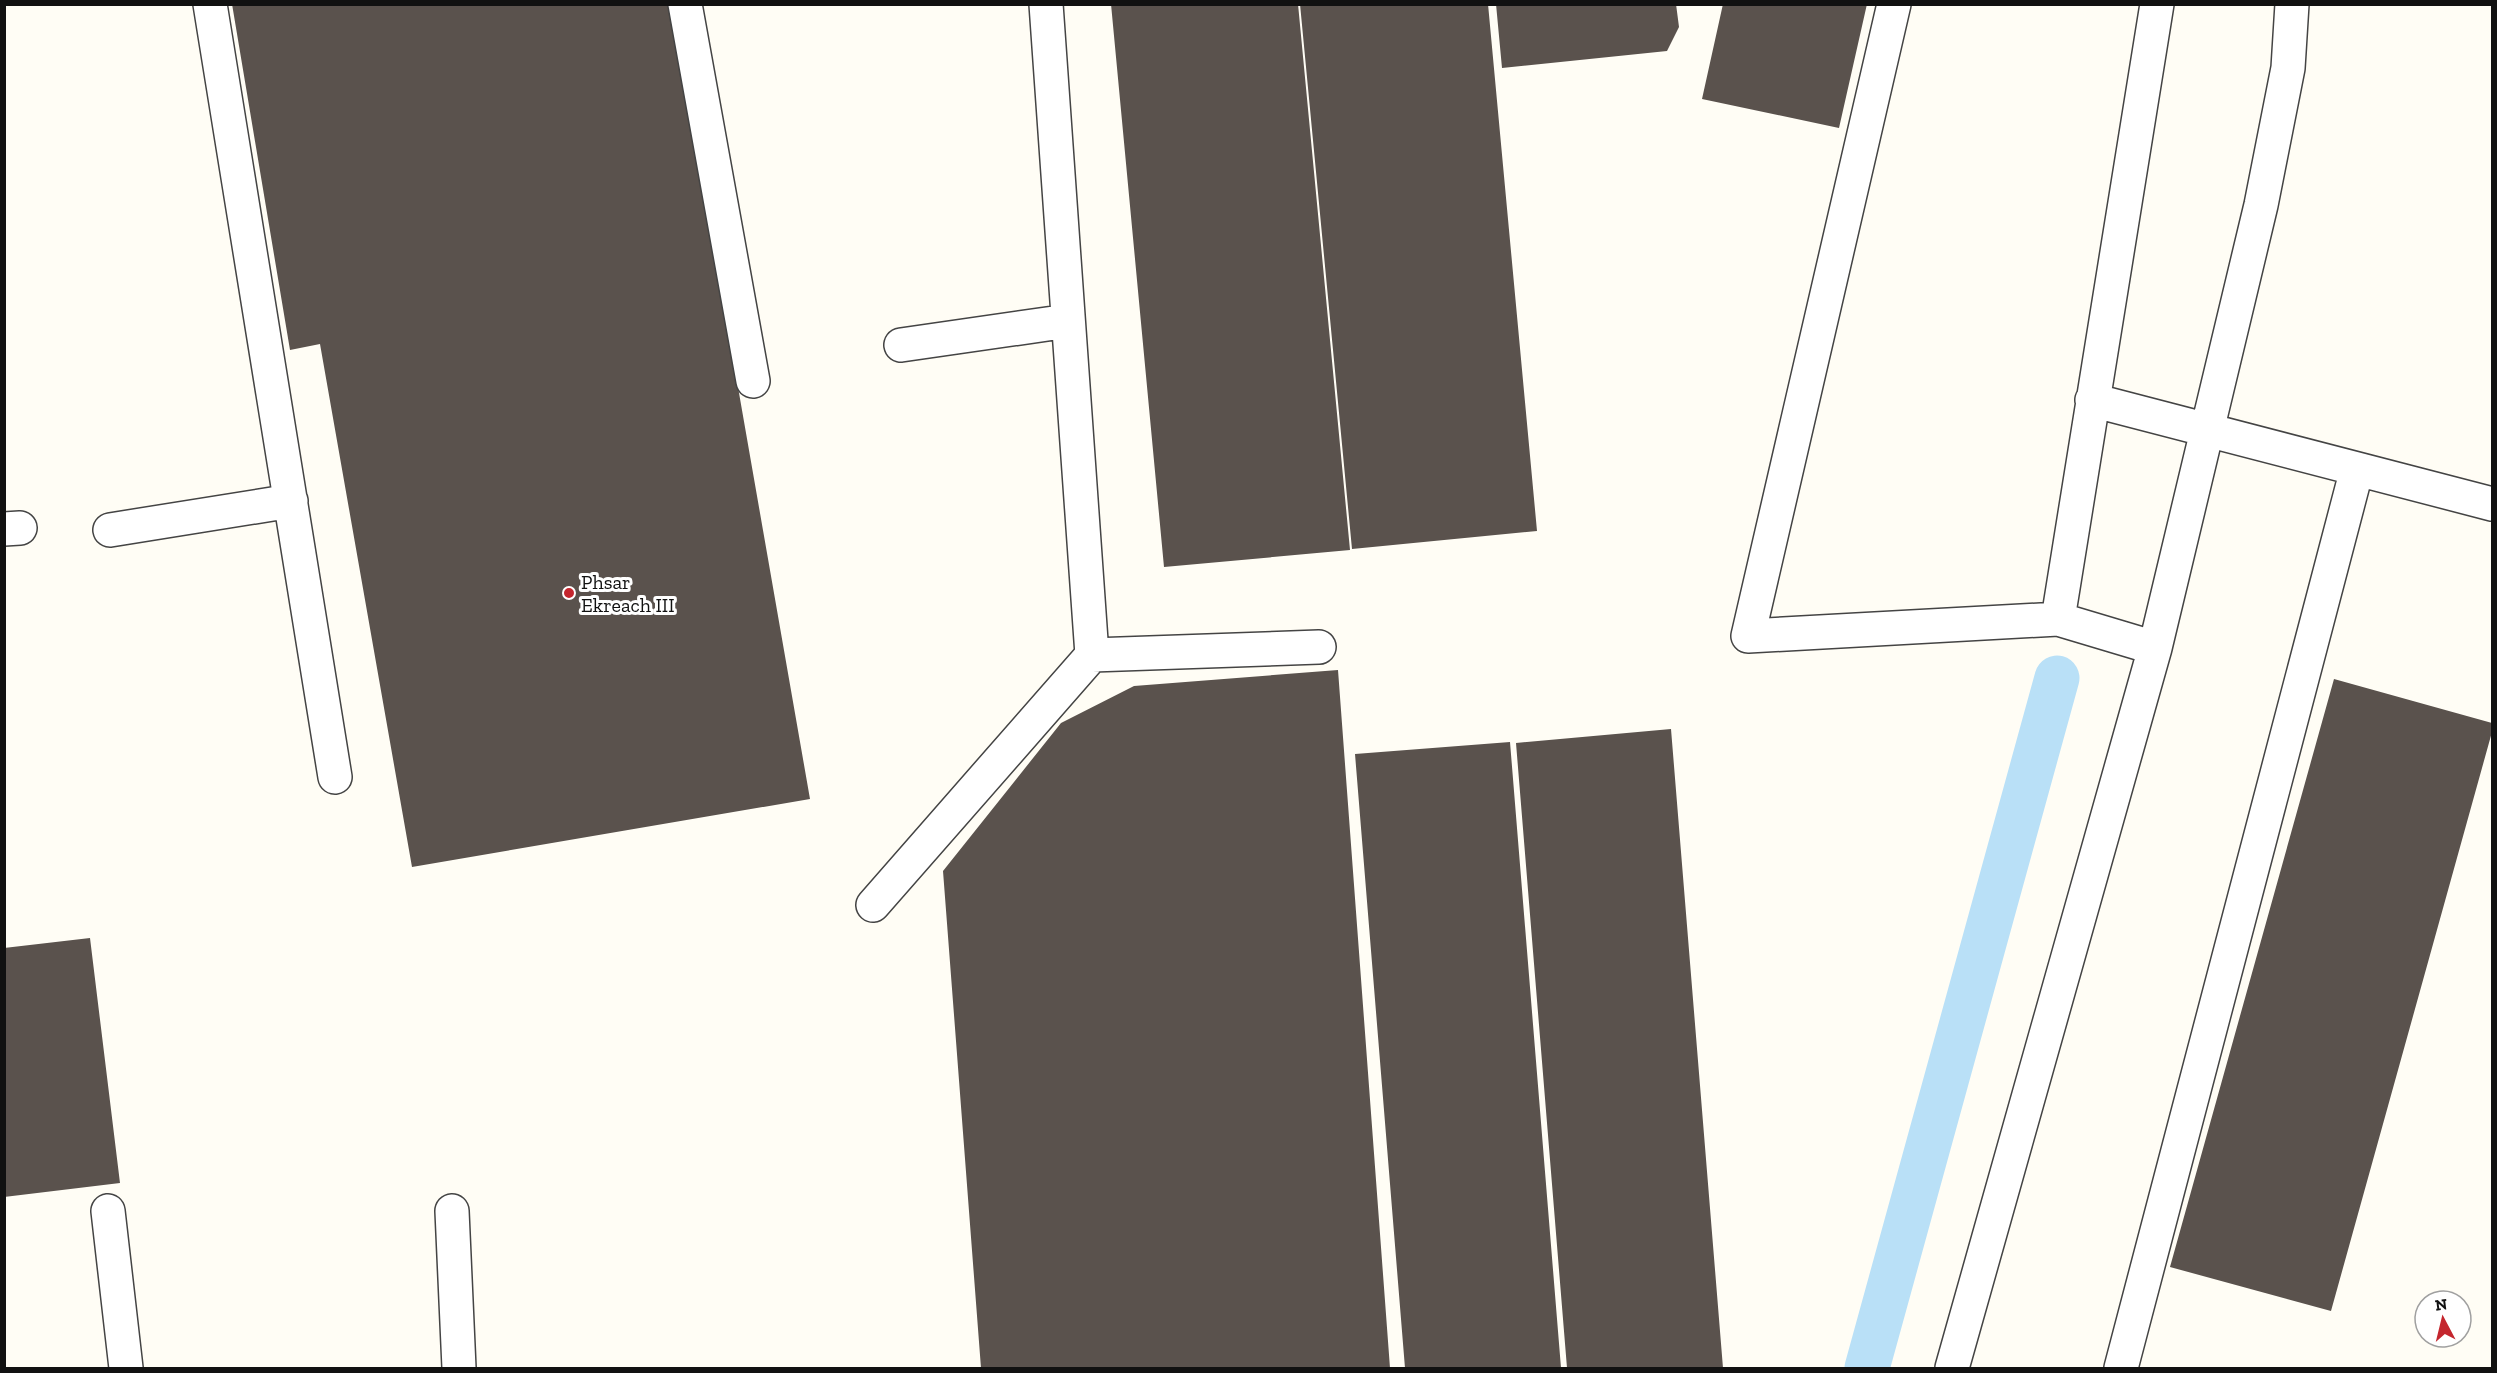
<svg xmlns="http://www.w3.org/2000/svg" width="2497" height="1373" viewBox="0 0 2497 1373" font-family="'Zilla Slab',serif">
	<style>
		.lines { fill: none; stroke-linecap: round; stroke-linejoin: round }
		.canal { stroke: #b9e0f7; stroke-width: 45 }
		.building { fill: #5a524d }
		.minor-casing { stroke: #444; stroke-width: 36 }
		.minor { stroke: #fff; stroke-width: 33 }
		.poi-dot { fill: #c4262e; stroke: #fff; stroke-width: 2 }
		.labels { text-anchor: middle; dominant-baseline: central; stroke-width: 6; stroke-linejoin: round; paint-order: stroke }
		.poi-label { font-size: 20px; fill: #111; stroke: #fff; text-anchor: start }
	</style>
	<rect width="100%" height="100%" fill="#fffdf5"/>
	<g class="lines">
		<path class="canal" d="M1867,1368L2057,678"/>
	</g>
	<path class="building" d="M232,4H671L810,799L412,867L320,344L290,350Z
		M1111,4H1298L1350,550L1164,567Z
		M1300,4H1488L1537,531L1352,549Z
		M1496,4H1676L1679,27L1667,51L1502,68Z
		M1723,4H1867L1839,128L1702,99Z
		M1338,670L1390,1368H981L943,871L1061,723L1134,686Z
		M2334,679L2492,723V732L2331,1311L2170,1267Z
		M1671,729L1723,1368H1567L1516,743Z
		M1510,742L1561,1368H1405L1355,754Z
		M90,938L120,1183L4,1197V948Z"/>
	<g class="lines">
		<defs>
			<path id="minor" d="M210,4L335,777
				M685,4L753,381
				M1894,4L1748,636L2058,619L2155,648
				M901,345L1068,321
				M2092,400L2492,504
				M4,529L20,528
				M110,530L291,501
				M2058,619L2157,4
				M1092,655L1319,647
				M873,905L1092,655L1046,4
				M108,1211L126,1368
				M452,1211L459,1368
				M1952,1368L2155,648L2261,205L2288,68L2292,4
				M2121,1368L2357,469"/>
		</defs>
		<use href="#minor" class="minor-casing"/>
		<use href="#minor" class="minor"/>
	</g>
	<circle class="poi-dot" cx="569" cy="593" r="6"/>
	<g class="labels">
		<g class="poi-label">
			<text x="581" y="582">Phsar<tspan x="581" dy="23">Ekreach III</tspan></text>
		</g>
	</g>
	<rect width="2497" height="1373" fill="none" stroke="#111111" stroke-width="12"/>
	<g transform="translate(2443 1319) rotate(353)"><circle r="28" fill="#ffffff" stroke="#a0a0a0" stroke-width="1.5"/>
	<path d="M0-4.5L10 22L0 15L-10 22Z" fill="#c4262e"/>
	<text y="-9" font-size="16" font-weight="bold" text-anchor="middle" fill="#111111">N</text>
	</g>
</svg>
